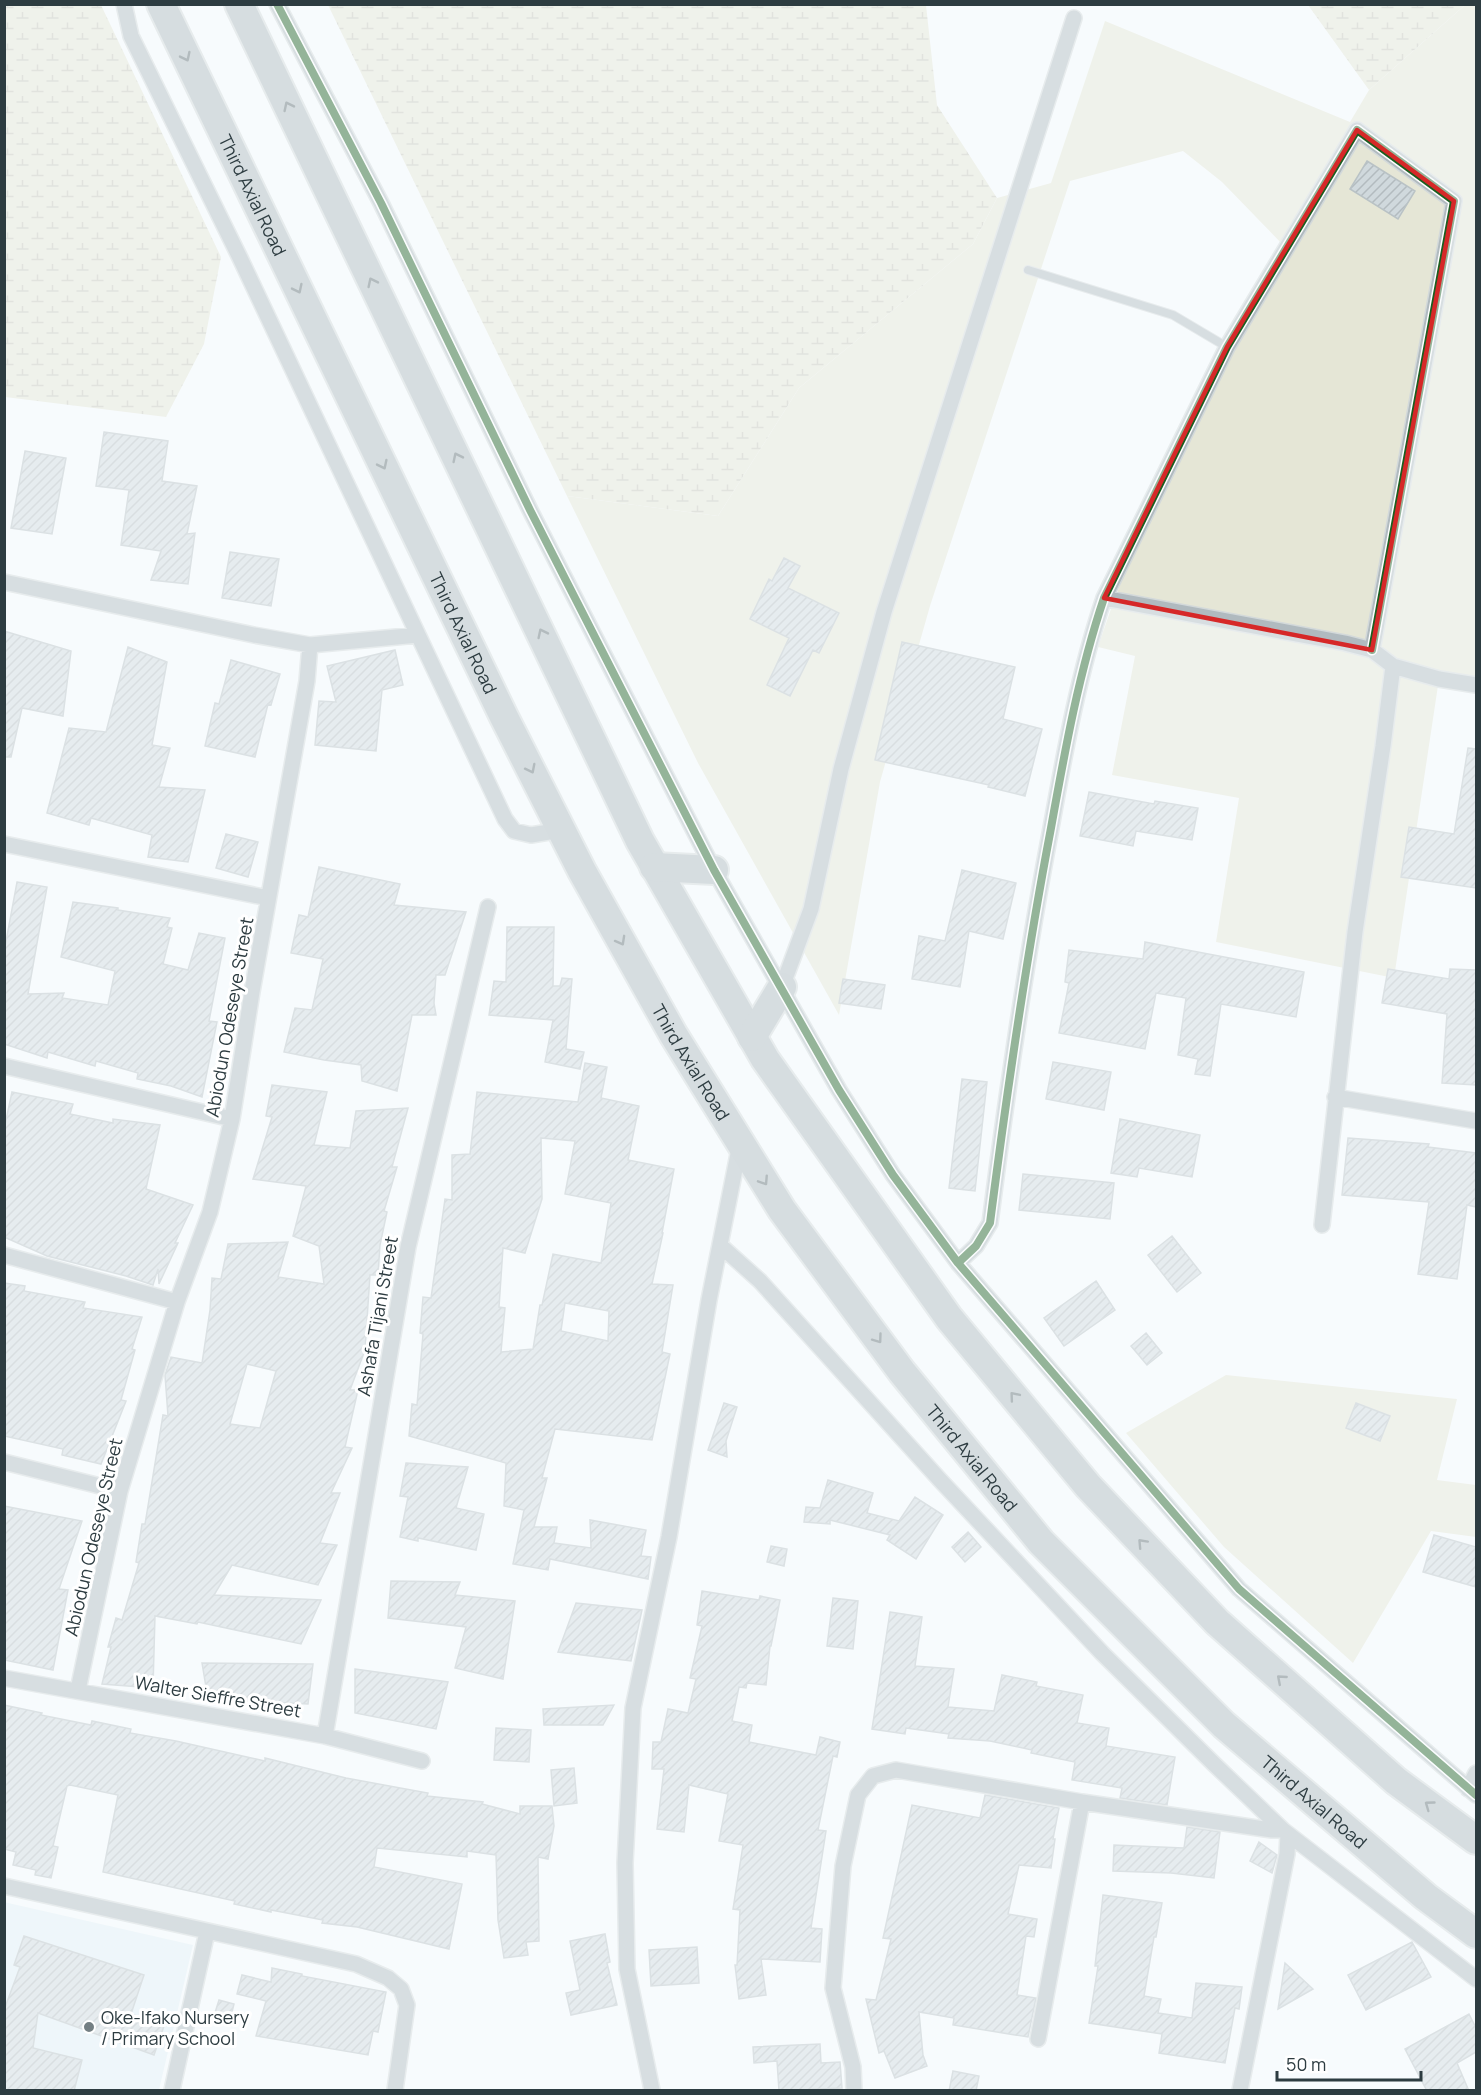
<svg xmlns="http://www.w3.org/2000/svg" width="1481" height="2095" viewBox="0 0 1481 2095" font-family="Manrope,sans-serif">
	<style>
		.built { fill: #e3f0f5 }
		.green { fill: #e5e6d6 }
		.wetland { fill: url(#wetland-marsh) }
		.building { fill: url(#building-hatch); stroke: #b9c2c5; stroke-width: 1.5; fill-rule: evenodd }
		.lines { fill: none; stroke-linecap: round; stroke-linejoin: round }
		.service-casing { stroke: #d3d9da; stroke-width: 10 }
		.minor-casing { stroke: #d3d9da; stroke-width: 18 }
		.motorway-casing { stroke: #d3d9da; stroke-width: 32 }
		.service { stroke: #b0babf; stroke-width: 8 }
		.minor { stroke: #b0babf; stroke-width: 15 }
		.motorway { stroke: #adb8bc; stroke-width: 28 }
		.cycleway-casing { stroke: #fff; stroke-width: 11 }
		.cycleway { stroke: #1b5e20; stroke-width: 8 }
		.oneway { stroke: #606e72 }
		.marked { fill: none; stroke: #d62828; stroke-width: 4.5; stroke-linejoin: round }
		.poi-dot { fill: #747f83; stroke: #fff; stroke-width: 2 }
		.labels { text-anchor: middle; dominant-baseline: central; stroke-width: 6; stroke-linejoin: round; paint-order: stroke }
		.street-label { font-size: 18px; fill: #2d3c41; stroke: #fff }
		.poi-label { font-size: 18px; fill: #2d3c41; stroke: #fff; text-anchor: start }
	</style>
	<defs>
		<pattern id="wetland-marsh" width="20" height="14" patternUnits="userSpaceOnUse" patternTransform="scale(1.5)"><rect width="20" height="14" fill="#e5e6d6"/><path d="M1 5h8M5 5V1M11 12h8M15 12V8" fill="none" stroke="#c5c6b9"/></pattern>
		<pattern id="building-hatch" width="6" height="6" patternUnits="userSpaceOnUse" patternTransform="scale(1.5)"><rect width="6" height="6" fill="#d0d9dd"/><path d="M-1 1l2-2M0 6l6-6M5 7l2-2" fill="none" stroke="#b3bbbf"/></pattern>
	</defs>
	<rect width="100%" height="100%" fill="#f7fbfd"/>
	<path class="built" d="M4,1902L193,1945L159,2090H5Z"/>
	<path class="green" d="M1465,5H1476V685L1439,679L1394,978L1216,942L1239,798L1112,775L1135,656L1098,647C1143,508 1217,376 1284,246L1222,182L1183,151L1070,181L930,606L880,782L839,1015L698,763L567,496L718,516L799,388L973,244L997,198L1051,183L1105,21L1350,122L1369,90Z
		M1226,1375L1457,1399L1437,1480L1476,1485V1537L1431,1531L1353,1663L1224,1547L1126,1433Z"/>
	<path class="wetland" d="M5,4L101,5L221,257L204,344L166,417L5,397Z
		M328,5H926L937,105L997,198L973,244L799,388L718,516L567,496Z
		M1308,5H1465L1369,90Z"/>
	<path class="building" d="M1367,161L1415,191L1398,219L1350,189Z
		M104,432L168,441L162,481L197,486L187,534L195,533L188,584L151,580L161,551L121,545L129,490L96,486Z
		M25,451L66,458L52,534L11,528Z
		M230,552L279,559L271,606L222,598Z
		M784,558L800,566L788,588L839,613L819,653L813,650L790,696L767,685L789,638L750,619L769,579L772,581Z
		M4,631L71,651L63,716L22,708L11,757H4Z
		M902,642L1015,667L1003,719L1042,729L1025,796L988,787L989,785L875,760Z
		M128,647L167,662L152,745L170,748L159,787L205,790L188,862L148,857L152,835L91,818L89,825L47,813L69,728L106,732Z
		M395,650L403,685L382,690L376,751L315,745L319,701L336,702L327,666Z
		M231,660L280,674L271,705L268,704L255,757L205,746L215,703L219,704Z
		M1468,748L1476,749V888L1401,877L1409,827L1454,834Z
		M1089,792L1154,804L1155,801L1198,808L1192,840L1136,831L1133,846L1080,836Z
		M226,834L258,842L248,877L216,868Z
		M319,867L400,884L394,905L466,912L445,975H436L434,1003L436,1015H412L397,1091L362,1081L361,1065L324,1060L284,1052L295,1008L312,1010L323,959L291,953L299,915L308,917Z
		M962,870L1016,883L1003,939L969,931L960,987L912,979L919,936L945,941Z
		M17,882L47,887L28,994L64,993L62,998L108,1005L115,971L61,957L73,902L118,908V910L170,918L167,927L172,928L163,964L188,970L199,933L225,938L209,1021L217,1022L202,1097L171,1086L137,1079L138,1073L96,1061L95,1066L48,1052L47,1058L4,1044V952Z
		M507,927H554L553,986H560L562,978L572,979L566,1049L584,1052L580,1069L545,1062L553,1020L489,1015L494,981L506,982Z
		M1145,942L1304,972L1296,1017L1221,1004L1210,1076L1195,1074L1198,1059L1178,1055L1186,998L1156,993L1145,1049L1059,1033L1069,983L1065,982L1069,950L1143,959Z
		M1388,969L1449,979L1450,969L1476,970V1085L1442,1083L1447,1014L1382,1003Z
		M843,979L885,985L881,1009L839,1003Z
		M1053,1062L1111,1072L1104,1110L1046,1099Z
		M585,1063L607,1067L601,1098L639,1106L628,1160L674,1169L662,1233H663L652,1284L673,1285L662,1352L670,1354L652,1440L555,1429L542,1478H547L534,1527H557L554,1543L591,1548L590,1520L646,1530L641,1556L651,1557L648,1579L550,1559L548,1570L513,1564L524,1510L504,1506L506,1463L409,1436L412,1404L417,1405L423,1334L420,1333L423,1297L431,1298L445,1199L452,1200V1155L470,1154L477,1092L578,1102ZM541,1138L575,1141L565,1194L611,1203L601,1263L553,1254L542,1305H540L533,1349L501,1352L505,1308L499,1307L503,1248L525,1253L542,1199ZM565,1303L609,1311L608,1341L561,1331Z
		M962,1079L987,1082L975,1191L949,1188Z
		M272,1085L327,1092L314,1145L350,1148L356,1111L408,1108L392,1167H397L384,1211L387,1212L380,1245L378,1275H370L365,1350L350,1390H358L345,1447L352,1448L331,1493H340L320,1543L337,1545L318,1585L232,1565L214,1595L321,1600L301,1644L198,1622L197,1624L155,1616L153,1688L102,1684L111,1647H108L116,1618L122,1620L139,1563L136,1562L142,1524H145L163,1415L168,1416L165,1375L171,1357L202,1363L210,1310L212,1278L221,1279L228,1244L288,1242L278,1277L324,1284L319,1246L293,1236L306,1186L253,1179L272,1117L266,1116ZM247,1364L276,1371L260,1428L230,1424Z
		M12,1092L73,1104L70,1114L113,1123V1119L160,1125L146,1189L193,1205L175,1243H178L159,1284L158,1269L153,1285L126,1276L47,1256L4,1237V1129Z
		M1120,1119L1200,1135L1192,1177L1139,1168L1137,1177L1111,1173Z
		M1348,1138L1429,1144L1428,1147L1476,1153V1207L1467,1205L1457,1279L1418,1274L1429,1202L1342,1195Z
		M1023,1174L1114,1183L1110,1219L1019,1210Z
		M1172,1236L1201,1273L1177,1292L1148,1255Z
		M1096,1281L1115,1310L1064,1346L1044,1318Z
		M4,1283L25,1286L24,1291L85,1302L83,1308L142,1317L132,1349L135,1350L121,1400L126,1401L101,1464L62,1455L63,1449L4,1436Z
		M1146,1333L1162,1353L1147,1365L1131,1346Z
		M724,1403L737,1407L726,1441L727,1457L708,1450Z
		M1356,1403L1390,1416L1380,1441L1346,1428Z
		M406,1463L468,1467L456,1508L484,1514L476,1550L418,1538V1541L400,1537L408,1497L400,1496Z
		M828,1480L873,1493L867,1513L899,1521L915,1497L943,1515L916,1559L887,1540L890,1535L830,1520V1524L804,1522L806,1507L820,1508Z
		M4,1506L82,1521L59,1589L68,1590L53,1670L4,1660Z
		M968,1532L981,1547L965,1562L952,1547Z
		M1434,1535L1476,1547V1587L1423,1572Z
		M771,1546L787,1549L784,1566L767,1562Z
		M391,1581L460,1582L455,1595L515,1601L503,1679L455,1668L466,1627L388,1618Z
		M702,1591L759,1600L760,1596L780,1600L771,1646H770L766,1685L747,1683L746,1688L739,1687L732,1721L752,1725L749,1742L816,1755L820,1737L840,1742L837,1757L833,1756L818,1830L826,1831L811,1928L822,1929L820,1962L761,1959L766,1995L739,1999L735,1965H737L740,1910L733,1909L743,1845L719,1841L728,1794L689,1785L684,1832L657,1829L664,1769H652L653,1742H661L668,1709L688,1713L696,1679L690,1678L702,1626L697,1625Z
		M833,1598L858,1601L853,1649L827,1646Z
		M576,1603L642,1610L631,1661L558,1652Z
		M890,1612L922,1617L915,1666L954,1669L948,1707L994,1711L1002,1675L1037,1682L1036,1686L1083,1695L1077,1723L1109,1728L1106,1746L1175,1757L1167,1805L1120,1798L1122,1788L1072,1780L1075,1762L1031,1753L1032,1750L990,1741L948,1738L949,1734L906,1728L905,1734L872,1729Z
		M202,1663L313,1664L308,1704L208,1699Z
		M355,1669L448,1682L436,1729L355,1713Z
		M4,1705L42,1713L41,1715L91,1725L92,1721L131,1729L130,1733L176,1741L265,1761V1758L346,1778L428,1793L427,1796L483,1802L482,1804L520,1814V1806H552L554,1826L548,1859L538,1857L539,1941L526,1942L528,1955L504,1958L498,1920L496,1855L467,1851V1857L377,1848L374,1867L462,1884L449,1949L357,1927L322,1923L323,1920L271,1910V1912L234,1904L235,1901L103,1872L118,1795L70,1785L67,1786L53,1846L58,1847L51,1878L35,1875L36,1870L13,1865L16,1852L4,1849Z
		M614,1705L603,1725H544L543,1709Z
		M496,1728L531,1730L529,1762L494,1760Z
		M574,1768L577,1803L554,1806L551,1770Z
		M985,1795L1059,1808L1053,1839H1055L1051,1868L1019,1865L1008,1914L1037,1919L1034,1937L1026,1936L1017,1995L1036,1998L1028,2037L953,2025L954,2018L919,2012L923,2055L927,2066L895,2078L884,2051L879,2053L866,1999L876,2000L891,1939L883,1938L912,1805L980,1818Z
		M1187,1827L1220,1832L1214,1878L1171,1873L1113,1871L1114,1845L1184,1848Z
		M1259,1842L1277,1855L1272,1873L1250,1861Z
		M1103,1895L1162,1903L1156,1937H1154L1144,1996L1161,1999L1158,2013L1192,2018L1196,1983L1242,1987L1239,2009L1235,2008L1225,2063L1159,2053L1162,2034L1089,2023L1098,1966H1095Z
		M605,1934L610,1962L607,1963L617,2005L571,2015L566,1993L580,1990L570,1941Z
		M24,1936L144,1975L131,2014L164,2026L154,2055L38,2013L33,2048L82,2060L74,2091H4V2010L20,1967L14,1965Z
		M1412,1942L1431,1977L1366,2010L1348,1975Z
		M697,1947L699,1983L651,1986L649,1950Z
		M1285,1963L1313,1989L1278,2009Z
		M272,1968L302,1974V1976L386,1992L378,2032L373,2031L368,2055L256,2036L266,2001L237,1994L242,1975L271,1982Z
		M219,2000L234,2004L229,2024L213,2019Z
		M1469,2014L1476,2028V2052L1457,2063L1469,2091H1427L1405,2049Z
		M820,2044L821,2063L840,2062L842,2088L779,2091L777,2061L754,2063L753,2047Z
		M953,2071L979,2076L976,2091H949Z"/>
	<g class="lines">
		<defs>
			<path id="service" d="M1028,270L1173,315L1227,347"/>
			<path id="minor" d="M124,4L131,36L240,258L505,819L514,831L531,835L561,830
				M277,4L381,203L530,510L714,870L839,1090L893,1175L958,1263L1239,1589L1476,1795
				M4,582L254,635L310,645L307,681L252,992L232,1119L210,1212L177,1302L120,1491L78,1690
				M1104,598L1345,643L1372,650L1393,666L1383,746L1355,932L1322,1225
				M310,645L418,635
				M1393,666L1439,679L1476,685
				M4,844L268,898
				M782,987L811,909L841,769L884,612L1074,18
				M4,1066L232,1119
				M1335,1097L1476,1121
				M721,1246L760,1281L940,1480L1102,1653L1214,1764L1283,1830L1476,1979
				M4,1255L177,1302
				M958,1263L976,1246L990,1223C1007,1091 1026,959 1051,828C1065,750 1079,672 1104,598L1227,347L1357,130L1454,201L1372,650
				M4,1462L120,1491
				M4,1678L325,1736L422,1761
				M325,1736L408,1247L488,907
				M1468,1789L1476,1773
				M4,1886L356,1964L388,1978L401,1989L407,2005L395,2090
				M1038,2039L1082,1802
				M172,2090L207,1932
				M652,2090L627,1969L625,1863L633,1708L669,1537L709,1300L740,1144
				M854,2090L853,2067L833,1988L843,1866L858,1795L873,1776L896,1770L1082,1802L1272,1830H1283
				M1240,2090L1287,1854L1288,1834"/>
			<g id="motorway">
				<path id="s1" d="M161,4L504,717L582,871L673,1034L782,1210L902,1372L1041,1542L1224,1725L1426,1897L1476,1934"/>
				<path d="M239,4L640,841L765,1059L949,1318L1088,1486L1217,1622L1396,1781L1476,1840"/>
				<path d="M654,867L714,870"/>
				<path d="M752,1037L782,987"/>
			</g>
		</defs>
		<use href="#service" class="service-casing"/>
		<use href="#minor" class="minor-casing"/>
		<use href="#motorway" class="motorway-casing"/>
		<use href="#service" class="service"/>
		<use href="#minor" class="minor"/>
		<use href="#motorway" class="motorway"/>
		<defs>
			<path id="cycleway" d="M277,4L381,203L530,510L714,870L839,1090L893,1175L958,1263L1239,1589L1476,1795
				M958,1263L976,1246L990,1223C1007,1091 1026,959 1051,828C1065,750 1079,672 1104,598L1227,347L1357,130L1454,201L1372,650"/>
		</defs>
		<use href="#cycleway" class="cycleway-casing"/>
		<use href="#cycleway" class="cycleway"/>
	</g>
	<defs><path id="oneway-chevron" d="M-2-3.5L2.5 0L-2 3.5" fill="none" stroke-width="1.6" stroke-linecap="round" stroke-linejoin="round" transform="scale(1.5)"/></defs>
	<g class="oneway">
		<use href="#oneway-chevron" transform="translate(186 57) rotate(64)"/>
		<use href="#oneway-chevron" transform="translate(288 106) rotate(-116)"/>
		<use href="#oneway-chevron" transform="translate(372 282) rotate(-116)"/>
		<use href="#oneway-chevron" transform="translate(298 289) rotate(64)"/>
		<use href="#oneway-chevron" transform="translate(457 457) rotate(-116)"/>
		<use href="#oneway-chevron" transform="translate(383 465) rotate(64)"/>
		<use href="#oneway-chevron" transform="translate(542 633) rotate(-116)"/>
		<use href="#oneway-chevron" transform="translate(531 769) rotate(63)"/>
		<use href="#oneway-chevron" transform="translate(621 941) rotate(61)"/>
		<use href="#oneway-chevron" transform="translate(764 1181) rotate(57)"/>
		<use href="#oneway-chevron" transform="translate(878 1339) rotate(54)"/>
		<use href="#oneway-chevron" transform="translate(1014 1396) rotate(-130)"/>
		<use href="#oneway-chevron" transform="translate(1142 1543) rotate(-133)"/>
		<use href="#oneway-chevron" transform="translate(1281 1679) rotate(-139)"/>
		<use href="#oneway-chevron" transform="translate(1429 1805) rotate(-144)"/>
	</g>
	<path d="M0 0H1481V2095H0ZM1357,130L1454,201L1372,650L1104,598L1227,347Z" fill="#f7fbfd" fill-opacity=".55" fill-rule="evenodd"/>
	<path class="marked" d="M1357,130L1454,201L1372,650L1104,598L1227,347Z"/>
	<circle class="poi-dot" cx="89" cy="2027" r="6"/>
	<g class="labels">
		<g class="street-label">
			<text stroke="none"><textPath href="#s1" startOffset="212">Third Axial Road</textPath></text>
			<text stroke="none"><textPath href="#s1" startOffset="698">Third Axial Road</textPath></text>
			<text transform="translate(229 1017) rotate(-80)">Abiodun Odeseye Street</text>
			<text stroke="none"><textPath href="#s1" startOffset="1184">Third Axial Road</textPath></text>
			<text transform="translate(377 1316) rotate(-80)">Ashafa Tijani Street</text>
			<text stroke="none"><textPath href="#s1" startOffset="1670">Third Axial Road</textPath></text>
			<text transform="translate(93 1537) rotate(-77)">Abiodun Odeseye Street</text>
			<text transform="translate(218 1696) rotate(10)">Walter Sieffre Street</text>
			<text stroke="none"><textPath href="#s1" startOffset="2156">Third Axial Road</textPath></text>
		</g>
		<g class="poi-label">
			<text x="101" y="2017">Oke-Ifako Nursery<tspan x="101" dy="21">/ Primary School</tspan></text>
		</g>
	</g>
	<rect width="1481" height="2095" fill="none" stroke="#2d3c41" stroke-width="12"/>
	<path d="M1277 2071v9h144v-9" fill="none" stroke="#2d3c41" stroke-width="3"/>
	<text x="1286" y="2071" font-size="18" fill="#2d3c41" stroke="#ffffff" stroke-width="4.5" paint-order="stroke">50 m</text>
</svg>
